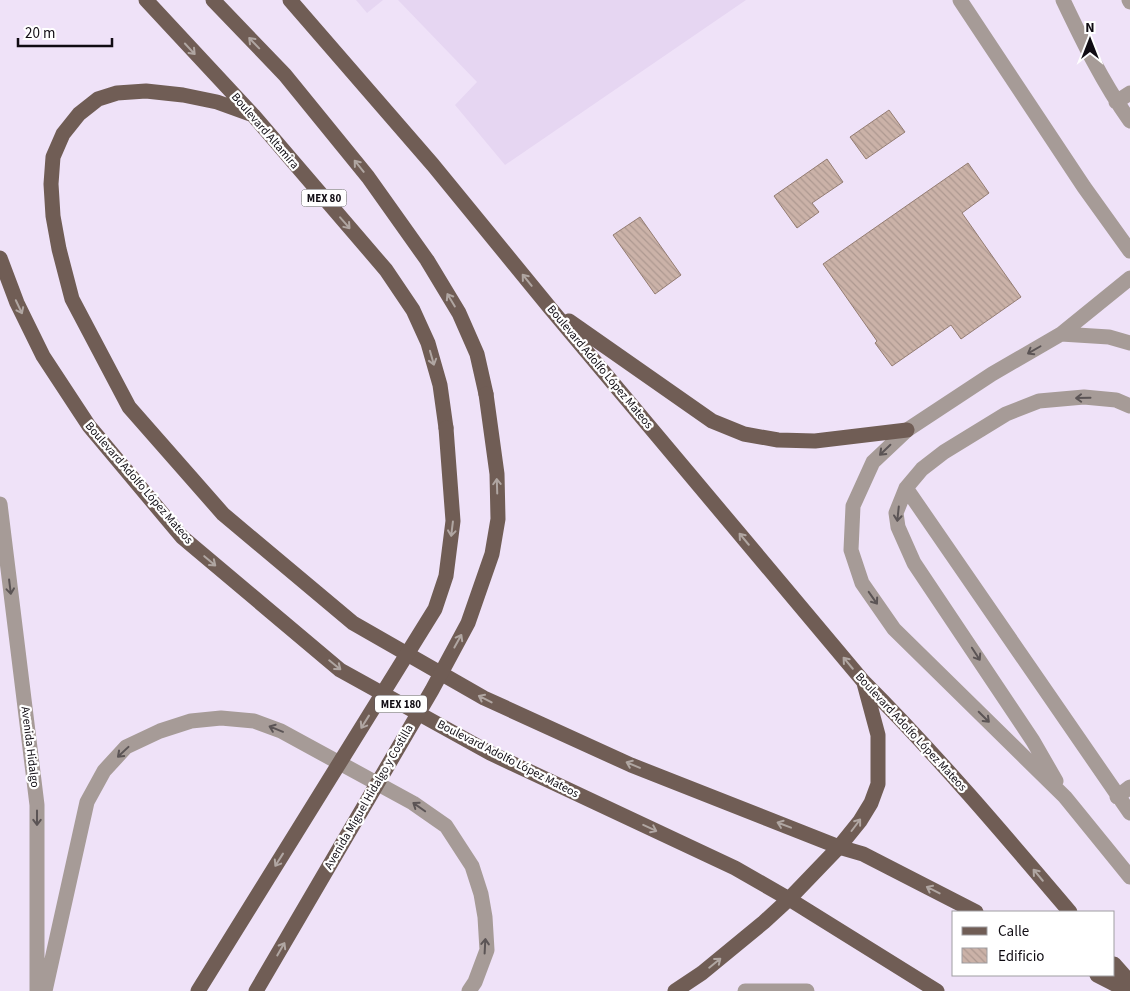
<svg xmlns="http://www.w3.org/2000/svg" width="1130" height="991" viewBox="0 0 1130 991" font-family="'Source Sans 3',sans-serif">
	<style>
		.built { fill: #e6d6f2 }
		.building { fill: url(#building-back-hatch); stroke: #937c72 }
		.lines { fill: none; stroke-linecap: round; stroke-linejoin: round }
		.minor { stroke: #a69b97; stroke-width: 15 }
		.major { stroke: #705d55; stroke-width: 15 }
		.major-bridge { stroke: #705d55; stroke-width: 15 }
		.oneway { stroke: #b0a6a2 }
		.oneway2 { stroke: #5b5455 }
		.labels { text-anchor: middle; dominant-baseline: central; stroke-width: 4.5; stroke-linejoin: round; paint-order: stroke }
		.shield { fill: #fff; stroke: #58555a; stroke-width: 1 }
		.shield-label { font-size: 11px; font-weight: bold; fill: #100c13 }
		.street-label { font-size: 12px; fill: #100c13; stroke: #fff }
	</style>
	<defs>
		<pattern id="building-back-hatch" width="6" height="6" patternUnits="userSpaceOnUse" patternTransform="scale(1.25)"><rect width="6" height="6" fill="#cbb2a8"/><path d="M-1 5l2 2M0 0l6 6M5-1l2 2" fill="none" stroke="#ad9890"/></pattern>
	</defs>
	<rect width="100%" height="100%" fill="#efe2f8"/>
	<path class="built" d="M356,0H383L367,13Z
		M398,0H746L505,165L455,105L477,82Z"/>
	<path class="building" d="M889,110L905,132L866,159L850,137Z
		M827,159L843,182L812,203L819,212L797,228L774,196Z
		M968,163L989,193L962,213L1021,297L961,339L951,325L892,366L875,343L877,341L823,264Z
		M640,217L681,275L655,294L613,235Z"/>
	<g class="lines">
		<path class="minor" d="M960,0L1084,187L1130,251
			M1063,0C1083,42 1103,83 1130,121
			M1129,0L1130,2
			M1116,102L1130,93
			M1061,334L1130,278
			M1130,343L1109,337L1061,334L992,374L907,430L873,462L853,506L851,550L862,583L894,629L1065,797L1130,877
			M906,488L1130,813
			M0,504L37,805V991
			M1056,781L1033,741L914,563L898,527L896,513L906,488L922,469L944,452L1006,414L1039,401L1084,397L1116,400L1130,406
			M1117,797L1130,787
			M45,991L87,802L104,771L126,747L160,731L191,721L221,718L254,721L281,731L413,803L446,826L472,866L481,894L485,917L487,950L475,982L469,991
			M745,991H807"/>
		<path class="major" d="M146,0L253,115L386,270L413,310L428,343L440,385L446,428
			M213,0L285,75L368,177L427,260L459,313L477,354L486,394
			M290,0L433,165L550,308L863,681C936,754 1003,833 1070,912
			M253,115L217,102L183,95L146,91L117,93L98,99L79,114L63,134L53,157L51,184L53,216L59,249L72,299L129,407L223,514L353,623L484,698L631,765L839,847L863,854L976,912
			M0,258L17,303L43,356L89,426L182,537L340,670L490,753L735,868L789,899L937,991
			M569,321L712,421L744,434L778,440L815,441L907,430
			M1114,964L1130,982
			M1097,975L1128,991
			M675,991L702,973L764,922L789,899L839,847L860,821L871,803L878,784V735L864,683"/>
		<path class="major-bridge" d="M198,991L435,609L446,576L453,521L446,428
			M256,991L432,690L468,623L492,554L498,519L497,474L486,394"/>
	</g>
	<defs><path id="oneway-shaft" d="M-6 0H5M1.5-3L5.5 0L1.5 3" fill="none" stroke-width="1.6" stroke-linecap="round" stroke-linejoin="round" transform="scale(1.25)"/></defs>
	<g class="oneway">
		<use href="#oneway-shaft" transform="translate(254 43) rotate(-134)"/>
		<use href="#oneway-shaft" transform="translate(190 49) rotate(47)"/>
		<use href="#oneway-shaft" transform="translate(359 166) rotate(-129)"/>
		<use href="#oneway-shaft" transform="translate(345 223) rotate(49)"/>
		<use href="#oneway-shaft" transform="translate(527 280) rotate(-129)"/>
		<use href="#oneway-shaft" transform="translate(451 300) rotate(-121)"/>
		<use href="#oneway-shaft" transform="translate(19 307) rotate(65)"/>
		<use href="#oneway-shaft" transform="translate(432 358) rotate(74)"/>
		<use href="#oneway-shaft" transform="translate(497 486) rotate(-92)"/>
		<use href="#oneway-shaft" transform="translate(452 529) rotate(97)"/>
		<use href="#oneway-shaft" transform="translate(744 539) rotate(-130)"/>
		<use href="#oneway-shaft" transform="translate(210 561) rotate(40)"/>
		<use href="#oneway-shaft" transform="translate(458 641) rotate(-61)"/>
		<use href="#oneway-shaft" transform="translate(848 663) rotate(-130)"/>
		<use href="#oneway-shaft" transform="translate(335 665) rotate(39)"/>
		<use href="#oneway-shaft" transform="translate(485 699) rotate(-153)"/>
		<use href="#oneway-shaft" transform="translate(365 722) rotate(122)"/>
		<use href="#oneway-shaft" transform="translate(633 765) rotate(-157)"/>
		<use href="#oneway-shaft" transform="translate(784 825) rotate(-159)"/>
		<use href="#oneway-shaft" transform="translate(856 825) rotate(-53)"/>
		<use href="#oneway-shaft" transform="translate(650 828) rotate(25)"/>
		<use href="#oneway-shaft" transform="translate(279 860) rotate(122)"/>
		<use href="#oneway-shaft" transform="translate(1038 875) rotate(-130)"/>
		<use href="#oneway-shaft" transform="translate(933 890) rotate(-153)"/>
		<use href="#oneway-shaft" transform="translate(281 949) rotate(-60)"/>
		<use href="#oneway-shaft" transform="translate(715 963) rotate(-39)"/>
	</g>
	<g class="oneway2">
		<use href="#oneway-shaft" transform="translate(1034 350) rotate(150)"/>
		<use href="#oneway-shaft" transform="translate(1083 398) rotate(179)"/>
		<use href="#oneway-shaft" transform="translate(885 450) rotate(136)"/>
		<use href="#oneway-shaft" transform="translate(898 514) rotate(96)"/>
		<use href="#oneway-shaft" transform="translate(10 587) rotate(83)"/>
		<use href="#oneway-shaft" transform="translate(873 598) rotate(55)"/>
		<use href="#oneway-shaft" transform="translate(976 654) rotate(57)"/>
		<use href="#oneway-shaft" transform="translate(984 717) rotate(45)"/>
		<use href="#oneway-shaft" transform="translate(276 729) rotate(-158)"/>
		<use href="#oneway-shaft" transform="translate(123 752) rotate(137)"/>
		<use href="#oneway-shaft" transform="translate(419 807) rotate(-145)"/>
		<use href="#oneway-shaft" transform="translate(37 818) rotate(90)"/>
		<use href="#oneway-shaft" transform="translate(485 946) rotate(-87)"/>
	</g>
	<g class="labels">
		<g class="shield">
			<rect x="301.5" y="189.5" width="45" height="17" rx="4"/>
			<rect x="375" y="695.5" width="52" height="17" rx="4"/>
		</g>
		<g class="shield-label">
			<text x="324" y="198">MEX 80</text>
			<text x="401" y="704">MEX 180</text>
		</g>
		<g class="street-label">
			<text transform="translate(265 131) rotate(49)">Boulevard Altamira</text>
			<text transform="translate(600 367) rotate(50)">Boulevard Adolfo López Mateos</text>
			<text transform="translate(139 483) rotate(49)">Boulevard Adolfo López Mateos</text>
			<text transform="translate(911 732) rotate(47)">Boulevard Adolfo López Mateos</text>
			<text transform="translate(30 747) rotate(83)">Avenida Hidalgo</text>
			<text transform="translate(508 759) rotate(27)">Boulevard Adolfo López Mateos</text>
			<text transform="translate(369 797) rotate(-60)">Avenida Miguel Hidalgo y Costilla</text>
		</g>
	</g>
	<rect x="952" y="911" width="162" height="65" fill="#ffffff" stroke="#9f9ea1"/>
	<rect x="962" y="927" width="25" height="8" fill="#705d55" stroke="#9f9ea1"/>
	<text x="998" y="936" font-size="15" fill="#100c13">Calle</text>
	<rect x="962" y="948" width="25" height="15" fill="url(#building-back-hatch)" stroke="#9f9ea1"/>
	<text x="998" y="961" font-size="15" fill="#100c13">Edificio</text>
	<g transform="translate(1090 40)" stroke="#ffffff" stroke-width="4" paint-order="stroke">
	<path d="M0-4L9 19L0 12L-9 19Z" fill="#100c13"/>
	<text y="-8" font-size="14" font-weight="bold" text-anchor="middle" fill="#100c13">N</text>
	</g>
	<path d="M18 38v8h94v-8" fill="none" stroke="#100c13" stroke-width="2.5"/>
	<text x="25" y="38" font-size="15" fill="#100c13" stroke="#ffffff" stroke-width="4" paint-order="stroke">20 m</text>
</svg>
